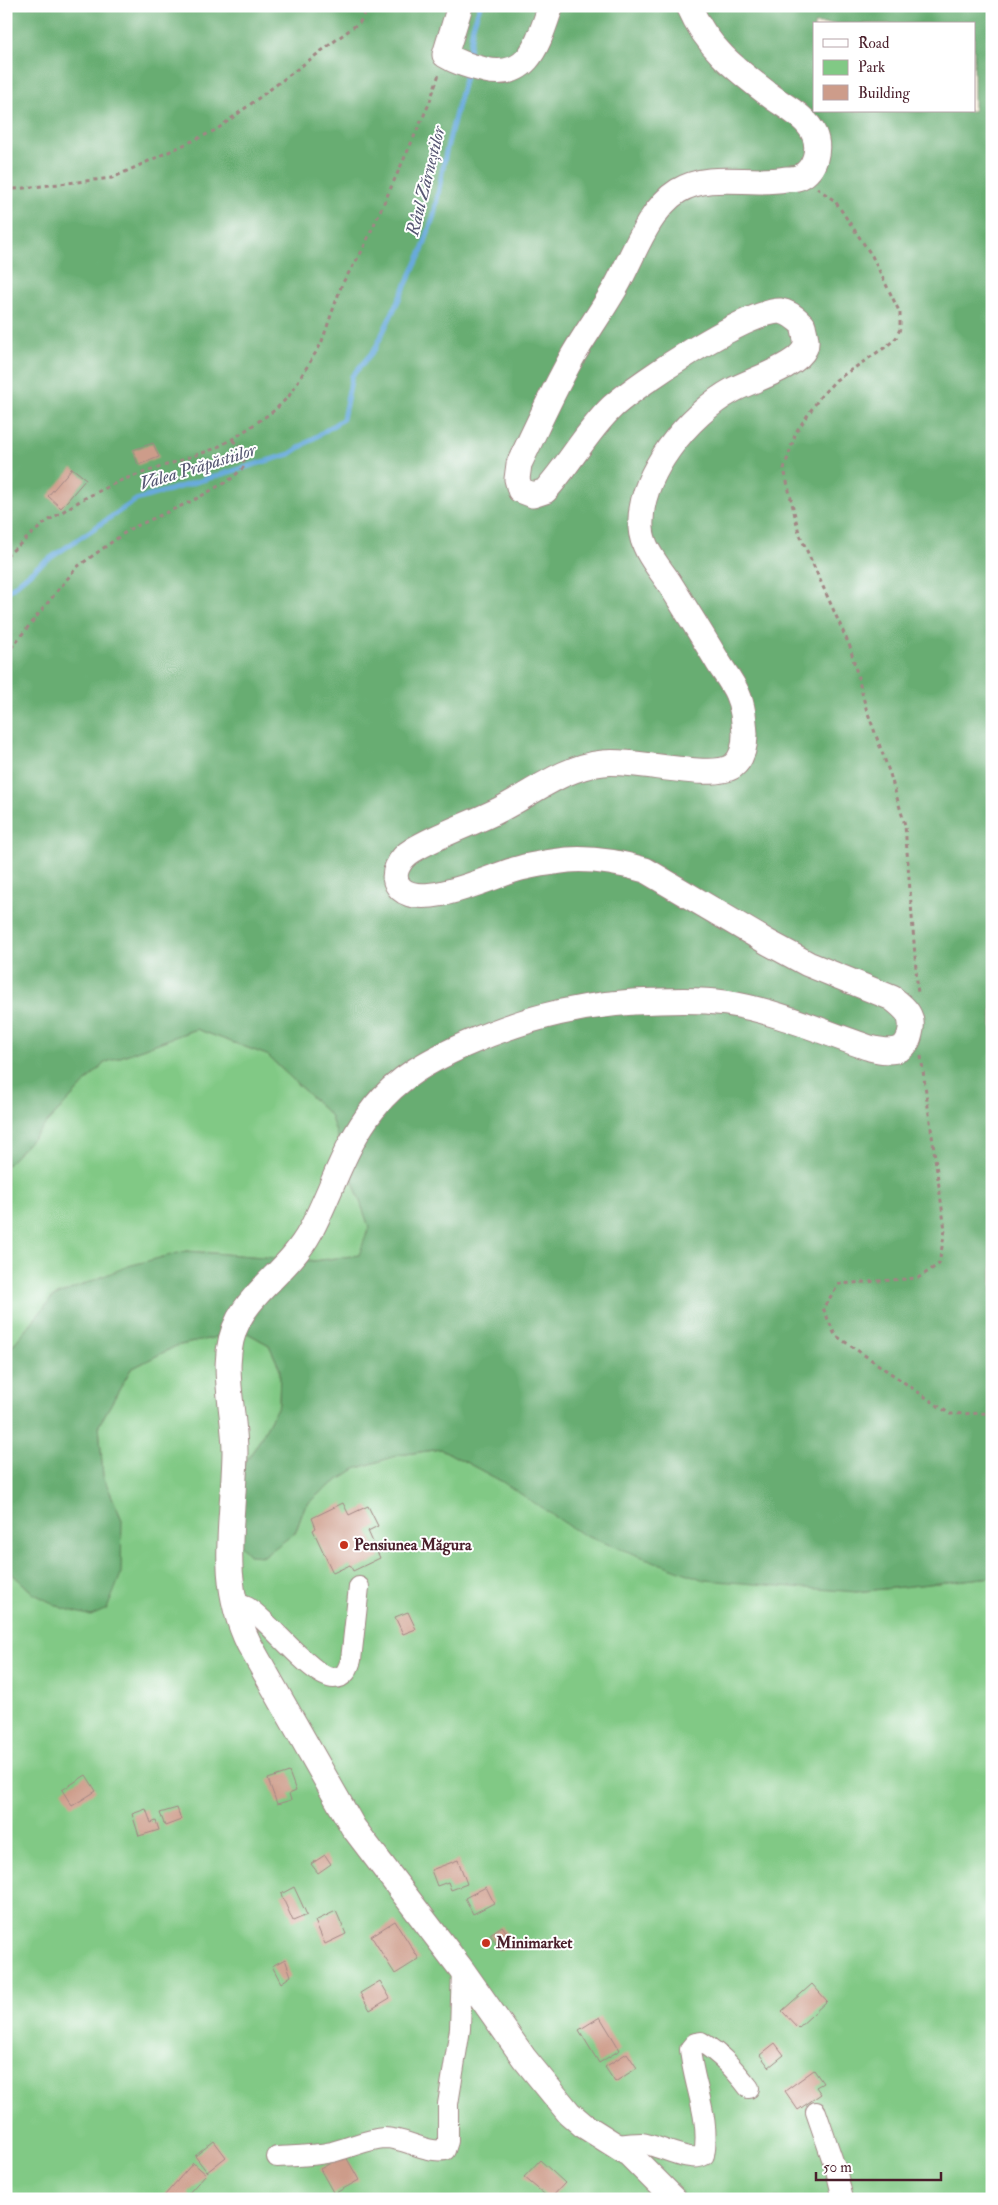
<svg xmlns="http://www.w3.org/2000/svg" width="998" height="2205" viewBox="0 0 998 2205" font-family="'IM FELL Double Pica',serif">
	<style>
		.green { fill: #81c985; stroke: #667458 }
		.forest { fill: #68ad72; stroke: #59664e; fill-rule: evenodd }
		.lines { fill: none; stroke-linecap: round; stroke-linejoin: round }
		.stream { stroke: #67aadc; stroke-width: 5 }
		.building { fill: #cd9c8a }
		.minor-casing { stroke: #a18684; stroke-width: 22 }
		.major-casing { stroke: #a18684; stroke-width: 27 }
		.path { stroke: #a18684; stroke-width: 3; stroke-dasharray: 4 4; stroke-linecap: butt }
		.minor { stroke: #fff; stroke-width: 20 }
		.major { stroke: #fff; stroke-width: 25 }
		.poi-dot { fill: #c8321e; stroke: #fff; stroke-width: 2 }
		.labels { text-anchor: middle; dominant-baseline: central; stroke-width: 4; stroke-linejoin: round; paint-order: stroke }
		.poi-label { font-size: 16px; font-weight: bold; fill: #4a1f2b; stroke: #fff; text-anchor: start }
		.water-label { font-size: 18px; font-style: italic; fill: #565772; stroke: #fff }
	</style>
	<rect width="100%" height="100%" fill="#fff"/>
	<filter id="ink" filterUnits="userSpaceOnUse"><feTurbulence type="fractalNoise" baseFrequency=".02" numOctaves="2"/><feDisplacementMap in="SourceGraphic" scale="10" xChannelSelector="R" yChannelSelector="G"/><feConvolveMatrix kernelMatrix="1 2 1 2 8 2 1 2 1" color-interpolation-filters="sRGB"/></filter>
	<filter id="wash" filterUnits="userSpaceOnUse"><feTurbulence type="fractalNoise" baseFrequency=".0096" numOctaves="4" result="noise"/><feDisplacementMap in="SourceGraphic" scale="20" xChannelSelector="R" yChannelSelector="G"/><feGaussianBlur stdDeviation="1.12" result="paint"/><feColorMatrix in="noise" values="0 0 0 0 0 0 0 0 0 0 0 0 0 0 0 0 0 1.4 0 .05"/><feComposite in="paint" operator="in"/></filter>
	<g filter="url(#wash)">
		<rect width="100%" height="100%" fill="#f8eddc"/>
		<path class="green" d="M196,1029L267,1055L330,1115L369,1227L360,1255L314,1261L186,1251L53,1297L8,1351L6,1357V1166L104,1063Z
			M244,1331L269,1345L280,1369L279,1404L257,1445L237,1474L295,1534L305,1506L322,1491L355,1469L399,1455L441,1449L501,1481L856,1592L992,1577V2199H6V1568L34,1594L122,1520L103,1476L99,1425L131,1369L176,1346Z"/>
		<path class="forest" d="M6,6H992V1577L856,1592L704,1580L583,1535L501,1481L441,1449L399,1455L355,1469L322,1491L305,1506L295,1533L264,1556L249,1555L232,1535L237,1474L257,1445L279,1404L280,1369L269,1345L244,1331L176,1346L131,1369L99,1425L103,1476L122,1520L121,1574L107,1609L91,1616L62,1608L34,1594L6,1568V1357L8,1351L53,1297L128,1266L186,1251L314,1261L359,1255L369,1227L330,1115L267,1055L196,1029L104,1063L6,1166ZM814,24H974V111H814Z"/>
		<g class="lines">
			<path class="stream" d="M468,57L473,26L480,6
				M6,593L37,567L136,500L290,454L343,419L352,376L375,349L422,251L434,215L446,152L466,73"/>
		</g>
		<g id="blocks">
			<path class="building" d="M153,443L159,457L138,465L133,450Z
				M72,468L86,479L61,508L48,496Z
				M343,1503L349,1515L368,1506L378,1526L368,1531L380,1558L353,1571L350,1565L333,1573L313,1530L316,1528L312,1518Z
				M408,1612L416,1629L403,1634L395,1617Z
				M289,1772L296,1791L289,1794L291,1800L277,1804L268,1779Z
				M86,1775L96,1791L72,1806L62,1790Z
				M177,1808L181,1820L165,1826L160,1813Z
				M146,1809L151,1823L156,1821L159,1830L139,1836L132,1814Z
				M325,1855L331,1864L318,1873L311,1864Z
				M458,1860L467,1884L451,1890L448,1882L437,1886L431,1870Z
				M294,1887L307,1915L293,1921L281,1894Z
				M486,1887L494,1903L473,1914L465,1898Z
				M336,1911L346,1934L325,1944L315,1921Z
				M395,1921L419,1959L395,1974L371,1936Z
				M502,1926L514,1943L501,1951L490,1934Z
				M285,1959L291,1976L281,1983L272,1966Z
				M380,1981L390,1998L370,2010L360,1993Z
				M812,1984L827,2001L798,2028L782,2011Z
				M600,2017L620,2050L599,2063L579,2030Z
				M775,2043L784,2055L769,2067L760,2055Z
				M627,2053L637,2068L615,2082L605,2067Z
				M814,2070L823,2083L816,2087L821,2094L798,2110L785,2091Z
				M214,2141L226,2157L207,2172L195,2156Z
				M345,2155L359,2180L334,2194L320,2169Z
				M540,2160L565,2183L550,2199L524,2177Z
				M193,2163L206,2174L188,2194L193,2199H166L164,2196Z"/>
		</g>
	</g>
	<g filter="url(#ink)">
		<use href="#blocks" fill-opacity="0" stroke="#a18684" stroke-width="1"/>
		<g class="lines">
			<defs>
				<path id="minor" d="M233,1602C238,1604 243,1605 247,1607C268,1619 313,1679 334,1678C345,1678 348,1669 351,1660L359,1587
					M816,2112L836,2170L843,2199
					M617,2145C625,2144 633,2143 641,2143C659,2145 690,2164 704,2155C711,2119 693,2084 690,2049L695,2043L701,2042C721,2054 735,2070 749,2088
					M277,2157C296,2156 313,2156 332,2152C349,2148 367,2139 384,2138C406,2138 424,2153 445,2150L448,2141V2104L460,2029L462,1970"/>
				<path id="major" d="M460,6L445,55C458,63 470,66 485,70C531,80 538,41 551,6
					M674,2199L629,2154L583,2125L569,2113L524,2058L462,1970L353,1827L249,1644C217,1578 234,1521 235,1452C235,1408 217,1360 239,1319C256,1288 291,1267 310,1232C332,1191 344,1145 374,1108C398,1077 429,1061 464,1045C528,1016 589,1002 659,1001C681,1000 705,1000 726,1003C777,1011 822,1032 870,1048C879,1050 890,1053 899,1049C905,1047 909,1040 910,1034C915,1016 905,1008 892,998L808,964L769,943L645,870C620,863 594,858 568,860C552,862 536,864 521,868C493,875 424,910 401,889C387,876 401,857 413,850C438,835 468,825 495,812C530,795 563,767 603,763C635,759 712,781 733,766C743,758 745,746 745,734C744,720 743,706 737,693C732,682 724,672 718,662C702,635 685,608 668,581C657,565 642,548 641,528C638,475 689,414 733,390C751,380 797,367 805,348C808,341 804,332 803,325C797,319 789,312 780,311C747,311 638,383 612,407C586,432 569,465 545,491L533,495L520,490L517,479L519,464C536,429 552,393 571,359C585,334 603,310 617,285C633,256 649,209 678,191C711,171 750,186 786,179C790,179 797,179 800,177C816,169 820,148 814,134C808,119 788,108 775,99C738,71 708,50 689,6"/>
			</defs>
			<use href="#minor" class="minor-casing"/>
			<use href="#major" class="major-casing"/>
			<path class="path" d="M817,188L835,201L872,256L900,313V329L896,338L887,346L836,380L820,397L796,432L784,469L799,533L850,647L866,708L890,774L905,825L918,995
				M6,190L112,178L216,130L360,22L368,6
				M6,556L46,522L83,499L122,480L214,449L236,437L275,410L289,396L321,344L342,284L362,251L429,104L439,74
				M6,654L77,567L130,529L194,500L231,479L243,468L245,451L231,439
				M921,1056L945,1230L939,1264L918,1278L839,1284L823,1308L835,1335L950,1414L992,1413"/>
			<use href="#minor" class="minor"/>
			<use href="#major" class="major"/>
		</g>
	</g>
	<g class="poi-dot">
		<circle cx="344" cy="1545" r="5"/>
		<circle cx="486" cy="1943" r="5"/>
	</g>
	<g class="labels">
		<g class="poi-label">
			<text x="354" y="1545">Pensiunea Măgura</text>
			<text x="496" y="1943">Minimarket</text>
		</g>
		<g class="water-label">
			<text transform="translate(426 181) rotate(-76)">Râul Zărneștilor</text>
			<text transform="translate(198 467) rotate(-17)">Valea Prăpăstiilor</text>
		</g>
	</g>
	<rect width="998" height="2205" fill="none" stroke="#fff" stroke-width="25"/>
	<rect x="813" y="22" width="162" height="90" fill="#ffffff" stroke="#b7a5aa"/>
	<rect x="823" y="39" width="25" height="8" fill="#ffffff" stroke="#b7a5aa"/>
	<text x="858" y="48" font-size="15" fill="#4a1f2b">Road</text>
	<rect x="823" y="60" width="25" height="15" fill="#81c985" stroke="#b7a5aa"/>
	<text x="858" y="72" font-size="15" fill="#4a1f2b">Park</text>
	<rect x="823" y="85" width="25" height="15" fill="#cd9c8a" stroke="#b7a5aa"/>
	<text x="858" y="98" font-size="15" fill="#4a1f2b">Building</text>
	<path d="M816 2172v8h125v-8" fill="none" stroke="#4a1f2b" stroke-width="2.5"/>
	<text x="823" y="2172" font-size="15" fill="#4a1f2b" stroke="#ffffff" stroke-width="4" paint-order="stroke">50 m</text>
</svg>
